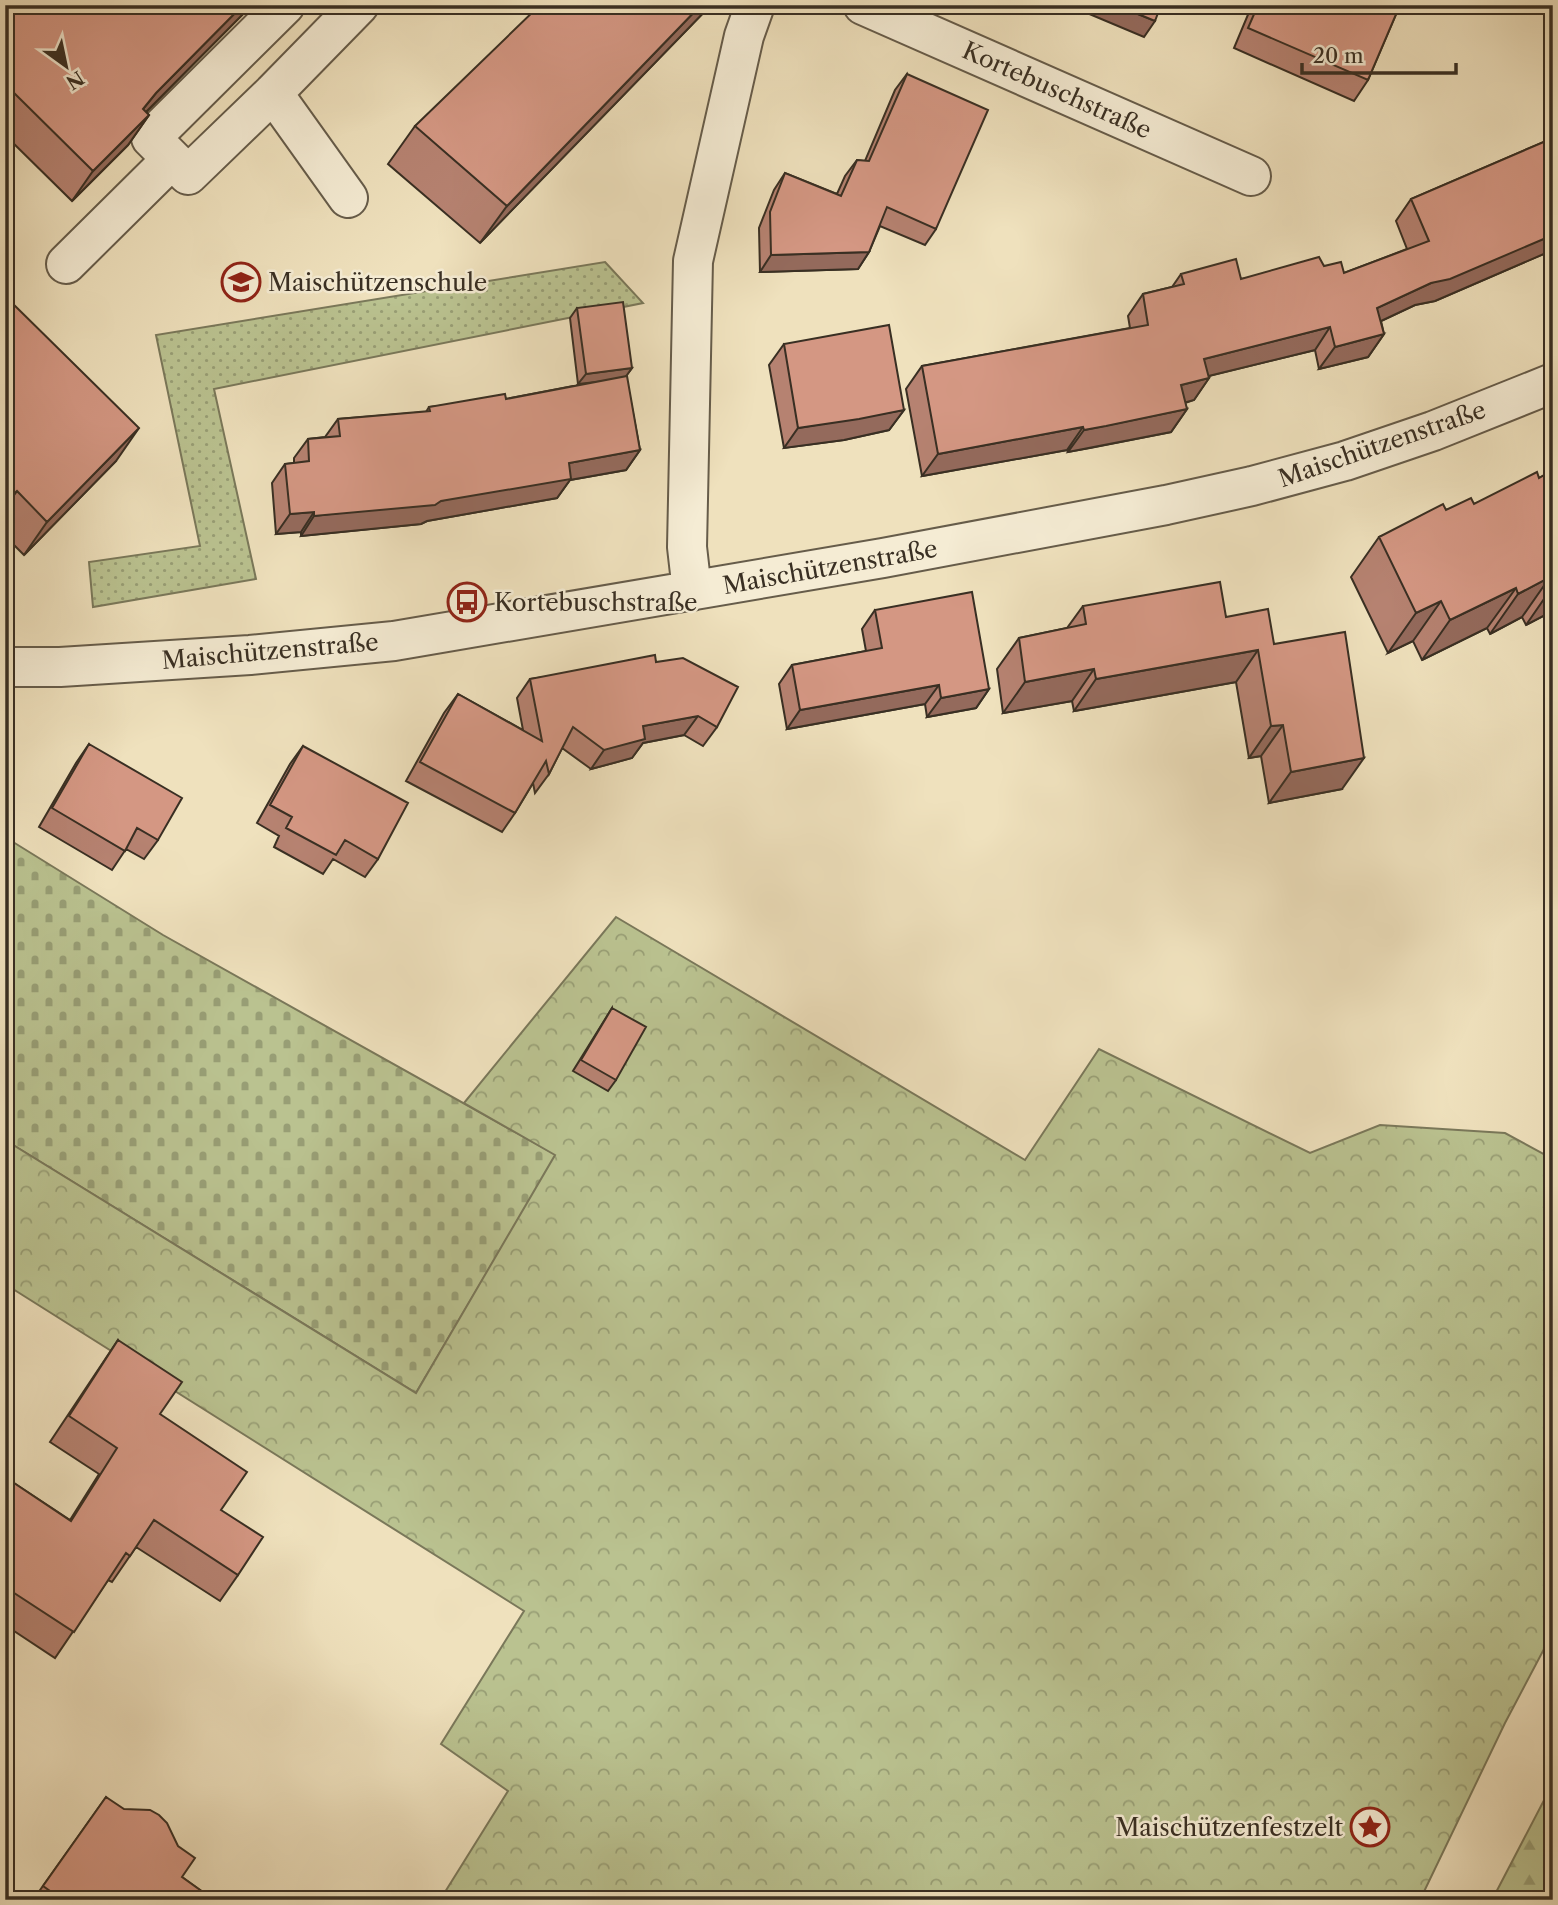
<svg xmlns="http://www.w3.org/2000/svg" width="1558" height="1905" viewBox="0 0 1558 1905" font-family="'Libre Caslon Text',serif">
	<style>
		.grass { fill: url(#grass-dots); stroke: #7a785a; stroke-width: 2 }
		.forest { fill: url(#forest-firs); stroke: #7a785a; stroke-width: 2 }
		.cemetery { fill: url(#cemetery-stones); stroke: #7a785a; stroke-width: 2 }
		.park { fill: url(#park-crowns); stroke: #7a785a; stroke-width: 2 }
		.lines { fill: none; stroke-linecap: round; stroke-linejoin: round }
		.minor-casing { stroke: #665c4a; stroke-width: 42 }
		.minor { stroke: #f5ecd4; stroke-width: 38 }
		.wall { fill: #b68271; stroke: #392f23; stroke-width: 2 }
		.shaded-wall { fill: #946a5c; stroke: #392f23; stroke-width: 2 }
		.building { fill: #d49783; stroke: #392f23; stroke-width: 2 }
		.labels { text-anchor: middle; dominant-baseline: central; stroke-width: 5; stroke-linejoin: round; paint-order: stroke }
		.street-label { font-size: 24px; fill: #392f23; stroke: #f5ecd4 }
		.poi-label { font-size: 24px; fill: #392f23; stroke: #f5ecd4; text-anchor: start }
	</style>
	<defs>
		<pattern id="grass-dots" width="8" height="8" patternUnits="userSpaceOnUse" patternTransform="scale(1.75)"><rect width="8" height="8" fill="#bac290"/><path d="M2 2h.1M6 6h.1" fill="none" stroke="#989e75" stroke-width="1.8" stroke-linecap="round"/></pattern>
		<pattern id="forest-firs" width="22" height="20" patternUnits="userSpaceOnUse" patternTransform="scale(1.75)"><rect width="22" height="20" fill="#bac290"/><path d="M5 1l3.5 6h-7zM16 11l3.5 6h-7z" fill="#989e75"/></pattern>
		<pattern id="cemetery-stones" width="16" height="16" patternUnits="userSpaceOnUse" patternTransform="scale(1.75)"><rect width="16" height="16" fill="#bac290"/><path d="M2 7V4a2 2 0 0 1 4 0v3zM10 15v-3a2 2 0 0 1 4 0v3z" fill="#989e75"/></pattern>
		<pattern id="park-crowns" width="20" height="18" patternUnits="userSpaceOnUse" patternTransform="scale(1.75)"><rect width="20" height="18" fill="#bac290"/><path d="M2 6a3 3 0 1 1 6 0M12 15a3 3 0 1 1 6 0" fill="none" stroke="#989e75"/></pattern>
	</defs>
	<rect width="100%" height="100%" fill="#efe1bd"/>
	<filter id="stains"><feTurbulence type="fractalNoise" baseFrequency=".00286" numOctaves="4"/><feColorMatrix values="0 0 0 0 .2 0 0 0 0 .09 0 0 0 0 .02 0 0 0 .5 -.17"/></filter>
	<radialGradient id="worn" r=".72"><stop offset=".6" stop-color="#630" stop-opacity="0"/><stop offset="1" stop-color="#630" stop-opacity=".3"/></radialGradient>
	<path class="grass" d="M605,262L643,303L214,389L256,579L93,607L89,562L200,546L156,335Z"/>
	<path class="forest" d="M1553,1783V1900H1492Z"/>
	<path class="cemetery" d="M5,837L163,935L556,1155L416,1393L5,1140Z"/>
	<path class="park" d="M616,917L1025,1160L1099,1049L1310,1153L1380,1125L1505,1133L1553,1159V1632L1505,1723L1420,1900H440L508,1791L441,1744L524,1611L5,1284V1140L416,1393L555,1155L464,1103Z"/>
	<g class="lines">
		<defs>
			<path id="minor" d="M285,5L151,138L188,175L273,93L359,5
				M863,5L1251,176
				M273,93L348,198
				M66,264L172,159
				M692,591L687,547L693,261L744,36L755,5
				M5,667H60L250,655L394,641L883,558L1166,505L1252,486L1345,461L1433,431L1553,383"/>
		</defs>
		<use href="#minor" class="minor-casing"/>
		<use href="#minor" class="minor"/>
	</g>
	<path class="wall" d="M5,5H252L146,112L149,115L128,145L72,201L5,135Z
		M711,5L480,243L388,164L415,126Z
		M1252,5H1400L1368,80L1354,101L1234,48Z
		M907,74L936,229L925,245L880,226L869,252L858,269L760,272L759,228L774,190L785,173L837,194L845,176L857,160L865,161L895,90Z
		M1553,138V250L1435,301L1415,305L1381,321L1384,334L1368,357L1319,369L1315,350L1209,376V378L1194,400L1185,403L1187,409L1171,432L1090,448L1068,452L1067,450L922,476L906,389L922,366L1130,328L1128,316L1143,294L1172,287L1181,274L1241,279L1324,266L1344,273L1407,249L1396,221L1411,199Z
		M5,296L116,461L24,555L5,536Z
		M577,308L632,368L626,376L640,450L626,470L570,480L557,498L427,521L421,524L301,536V532L276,534L272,483L285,464L294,463V458L308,439L325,437L338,419L426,412L429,407L506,399L589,383L578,384L570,318Z
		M784,344L904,410L889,430L844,440L784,448L769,365Z
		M1553,470V611L1526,625L1522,617L1490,634L1487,628L1422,660L1413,641L1388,653L1351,577L1379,537L1446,510L1474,504L1539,478Z
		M1083,606L1226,617L1274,644L1342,789L1269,803L1261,756L1249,758L1236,682L1074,711L1072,701L1003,713L997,669L1019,638L1067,628Z
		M875,610L989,689L976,708L927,717L925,704L787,729L779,684L792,665L866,651L862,629Z
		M656,662L717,727L703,746L684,735L643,743L632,758L591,769L562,748L549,774L535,793L533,783L515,813L502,832L406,781L444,713L458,694L523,730L517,698L530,679Z
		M89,744L158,840L144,859L126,849L112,870L39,827L76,763Z
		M303,746L378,859L365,877L333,859L323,874L274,847L279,836L257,823L290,764Z
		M612,1008L616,1080L608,1091L573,1071Z
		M118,1340L160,1414L221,1510L238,1575L220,1601L136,1547L112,1582L108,1580L55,1658L5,1625V1477L70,1520L99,1474L50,1442Z
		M106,1797L182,1877L214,1900H33Z"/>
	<path class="shaded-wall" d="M243,5H252L136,122L143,109L156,93Z
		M701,5H711L480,243L507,206Z
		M1068,5H1116L1155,21L1144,37Z
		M149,115L128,145L72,201L93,171Z
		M1553,235V250L1435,301L1415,305L1362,330L1377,308L1431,283Z
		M869,252L858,269L760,272L771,255Z
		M1330,327L1315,350L1188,381L1204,359Z
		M1384,334L1368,357L1319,369L1335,347Z
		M632,368L624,379L578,384L586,374Z
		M1209,378L1194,400L1165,408L1181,385Z
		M1187,409L1171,432L1068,452L1084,430Z
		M904,410L889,430L844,440L784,448L798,428Z
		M1083,427L1067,450L922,476L938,454Z
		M139,428L116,461L24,555L47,522Z
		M640,450L626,470L570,480L557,498L427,521L421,524L301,536L314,516L441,501L569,463Z
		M17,491L5,508V504L7,500Z
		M314,512L301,532L276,534L290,514Z
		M1550,577L1522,617L1490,634L1518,594Z
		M1553,586V611L1526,625Z
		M1516,588L1487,628L1422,660L1450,620Z
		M1441,601L1413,641L1388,653L1416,613Z
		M1258,650L1236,682L1074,711L1096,679Z
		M1094,669L1072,701L1003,713L1025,682Z
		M939,685L925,704L787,729L800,710Z
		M989,689L976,708L927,717L941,698Z
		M698,716L684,735L643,743L632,758L591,769L604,750L643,726Z
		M1283,725L1261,756L1249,758L1271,726Z
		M1364,758L1342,789L1269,803L1291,772Z"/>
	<path class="building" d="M5,5H243L156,93L143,109L149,115L93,171L5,84Z
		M540,5H701L507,206L415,126Z
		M1116,5H1161L1155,21Z
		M1258,5H1400L1368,80L1248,28Z
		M907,74L988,110L936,229L887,207L869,252L771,255L770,212L785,173L841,196L857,160L869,161Z
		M1553,138V235L1450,279L1431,283L1377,308L1384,334L1335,347L1330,327L1204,359L1209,378L1181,385L1187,409L1106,426L1084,430L1083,427L938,454L922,366L1148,325L1143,294L1184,284L1181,274L1236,259L1241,279L1319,257L1324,266L1341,262L1344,273L1429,241L1411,199Z
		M5,296L139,428L47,522L17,491L7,500L5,498Z
		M623,302L632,368L586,374L577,308Z
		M889,325L904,410L859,419L798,428L784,344Z
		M627,376L640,450L569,463L571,479L441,501L435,505L314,516V512L290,514L285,464L309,461L308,439L340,436L338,419L430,411L429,407L505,394L506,399Z
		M1553,470V583L1550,577L1518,594L1516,588L1450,620L1441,601L1416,613L1379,537L1443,504L1446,510L1471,498L1474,504L1537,472L1539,478Z
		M1220,582L1226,617L1268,609L1274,644L1345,632L1364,758L1291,772L1283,725L1271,726L1258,650L1096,679L1094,669L1025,682L1019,638L1086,624L1083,606Z
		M972,592L989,689L941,698L939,685L800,710L792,665L882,648L875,610Z
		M655,655L656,662L683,658L738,687L717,727L698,716L643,726L645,739L604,750L573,727L549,774L546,761L515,813L420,762L458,694L542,741L530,679Z
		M89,744L182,798L158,840L137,828L125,851L52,808Z
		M303,746L408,803L378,859L345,840L336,855L286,828L292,817L270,805Z
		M612,1008L646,1027L616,1080L581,1060Z
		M118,1340L182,1382L160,1414L247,1472L221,1510L263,1537L238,1575L154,1520L130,1556L126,1553L74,1632L5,1587V1477L71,1521L117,1448L69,1416Z
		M106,1797L124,1809L150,1810L159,1815L167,1823L178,1846L195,1858L182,1877L214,1900H63L43,1886Z"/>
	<defs>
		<symbol id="school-ring" viewBox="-11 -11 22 22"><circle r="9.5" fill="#f5ecd4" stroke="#8f2418" stroke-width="1.5"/><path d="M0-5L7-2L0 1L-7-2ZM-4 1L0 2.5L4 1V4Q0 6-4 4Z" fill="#8f2418"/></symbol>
		<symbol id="bus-ring" viewBox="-11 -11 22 22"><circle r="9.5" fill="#f5ecd4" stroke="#8f2418" stroke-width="1.5"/><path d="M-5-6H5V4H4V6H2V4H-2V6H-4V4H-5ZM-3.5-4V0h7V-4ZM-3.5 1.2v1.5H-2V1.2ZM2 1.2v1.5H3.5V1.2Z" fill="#8f2418"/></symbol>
		<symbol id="sight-ring" viewBox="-11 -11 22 22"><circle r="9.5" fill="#f5ecd4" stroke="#8f2418" stroke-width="1.5"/><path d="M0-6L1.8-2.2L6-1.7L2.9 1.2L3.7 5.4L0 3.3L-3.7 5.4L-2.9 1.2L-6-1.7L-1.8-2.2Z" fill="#8f2418"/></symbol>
	</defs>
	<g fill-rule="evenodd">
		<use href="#school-ring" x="219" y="260" width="44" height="44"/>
		<use href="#bus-ring" x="445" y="580" width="44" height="44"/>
		<use href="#sight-ring" x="1348" y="1805" width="44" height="44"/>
	</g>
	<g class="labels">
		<g class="street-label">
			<text transform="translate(1057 90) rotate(24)">Kortebuschstraße</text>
			<text transform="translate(1382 444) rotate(-19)">Maischützenstraße</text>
			<text transform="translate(830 567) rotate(-10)">Maischützenstraße</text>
			<text transform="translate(270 651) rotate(-5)">Maischützenstraße</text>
		</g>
		<g class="poi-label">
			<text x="268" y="282">Maischützenschule</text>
			<text x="494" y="602">Kortebuschstraße</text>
			<text x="1343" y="1827" text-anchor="end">Maischützenfestzelt</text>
		</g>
	</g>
	<rect width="1558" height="1905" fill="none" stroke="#efe1bd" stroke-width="28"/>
	<rect x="7" y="7" width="1544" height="1891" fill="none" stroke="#392f23" stroke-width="3.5"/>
	<rect x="14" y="14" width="1530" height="1877" fill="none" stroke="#392f23" stroke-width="2"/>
	<g transform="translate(66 66) rotate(147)" stroke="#f5ecd4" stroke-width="5" paint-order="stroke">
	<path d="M0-5L12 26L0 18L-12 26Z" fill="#392f23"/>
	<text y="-10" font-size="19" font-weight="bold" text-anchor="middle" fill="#392f23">N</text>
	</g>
	<path d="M1302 63v10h154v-10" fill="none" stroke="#392f23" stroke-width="3.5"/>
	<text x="1313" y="63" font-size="21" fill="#392f23" stroke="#f5ecd4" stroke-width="5" paint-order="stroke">20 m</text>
	<rect width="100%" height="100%" filter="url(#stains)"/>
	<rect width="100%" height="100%" fill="url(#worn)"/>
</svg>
